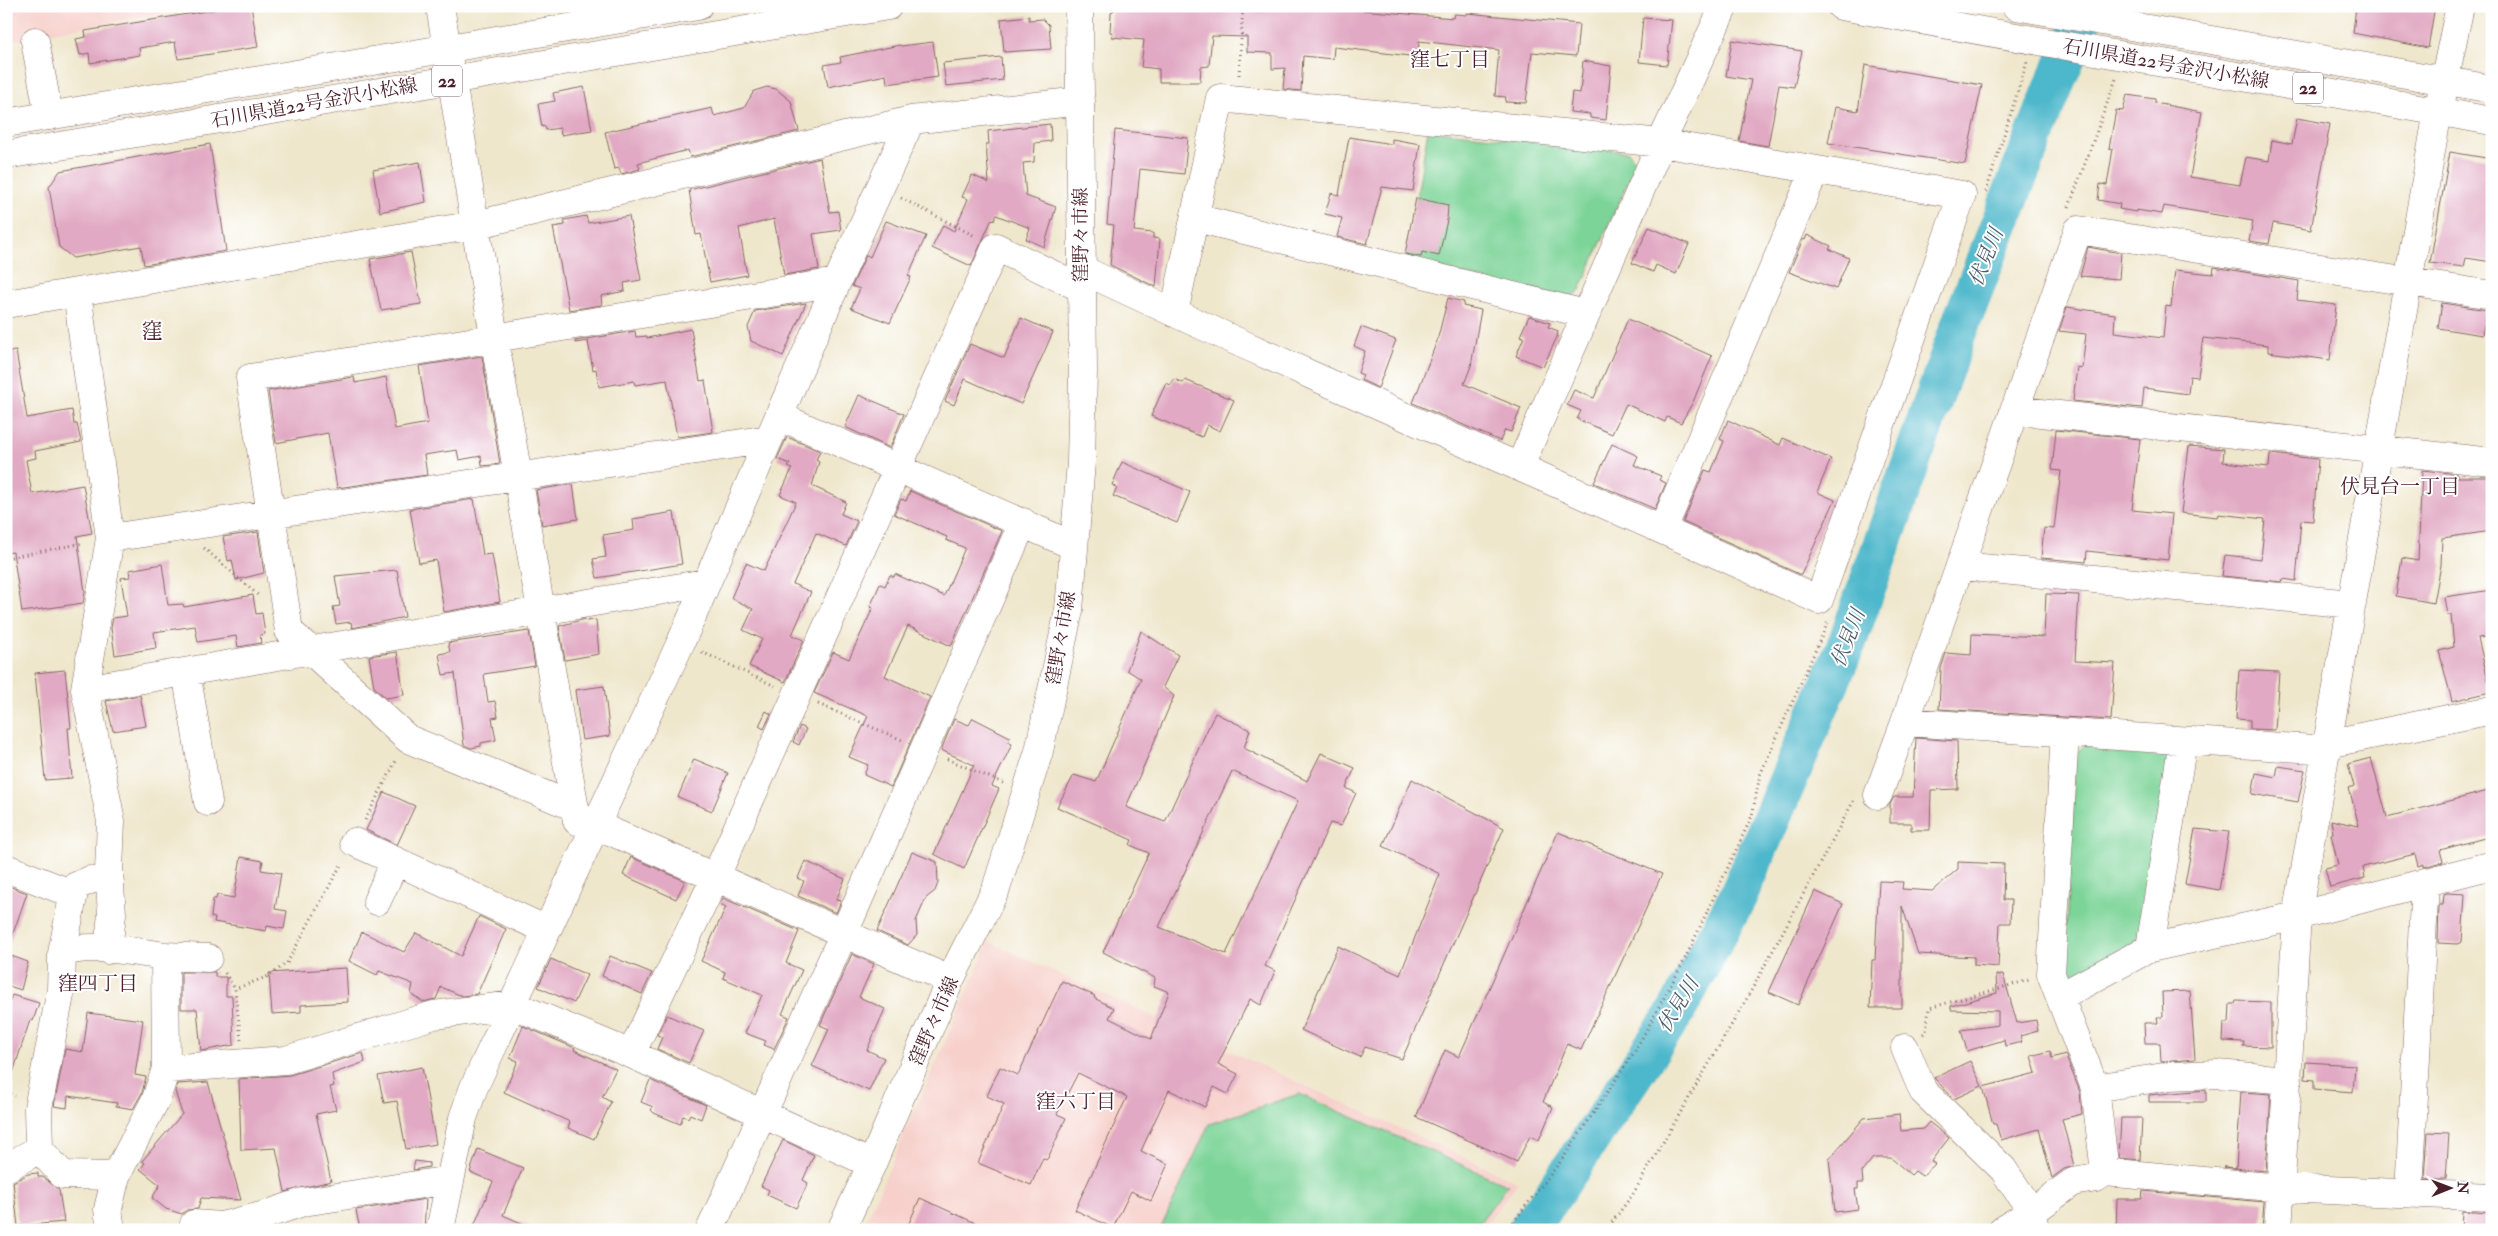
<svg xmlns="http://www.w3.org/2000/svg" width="2498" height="1236" viewBox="0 0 2498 1236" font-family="'IM FELL Double Pica','Noto Serif JP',serif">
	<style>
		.built { fill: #f7d0cb }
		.green { fill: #7dd498; stroke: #647a62 }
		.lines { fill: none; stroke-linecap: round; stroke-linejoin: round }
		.river { stroke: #4eb7cb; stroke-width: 39 }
		.building { fill: #e1a9c3; fill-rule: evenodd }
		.minor-casing { stroke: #846563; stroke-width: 29 }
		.major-casing { stroke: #846563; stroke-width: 29 }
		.path { stroke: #846563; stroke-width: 3; stroke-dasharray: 1 4; stroke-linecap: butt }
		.minor { stroke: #fff; stroke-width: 28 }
		.major { stroke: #fff; stroke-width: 28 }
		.labels { text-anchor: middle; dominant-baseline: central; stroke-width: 4; stroke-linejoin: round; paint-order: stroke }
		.shield { fill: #fff; stroke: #80626b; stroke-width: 1 }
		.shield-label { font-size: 18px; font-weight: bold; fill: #4a1f2b }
		.street-label { font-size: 19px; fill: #4a1f2b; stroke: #fff }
		.neighbourhood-label { font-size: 20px; fill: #4a1f2b; stroke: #fff }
		.water-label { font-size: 20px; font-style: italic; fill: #4c5c6b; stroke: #fff }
		.quarter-label { font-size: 21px; fill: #4a1f2b; stroke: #fff }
	</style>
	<rect width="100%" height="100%" fill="#fff"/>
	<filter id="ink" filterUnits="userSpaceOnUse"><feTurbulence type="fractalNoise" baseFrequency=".02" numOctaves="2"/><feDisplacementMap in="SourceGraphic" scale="10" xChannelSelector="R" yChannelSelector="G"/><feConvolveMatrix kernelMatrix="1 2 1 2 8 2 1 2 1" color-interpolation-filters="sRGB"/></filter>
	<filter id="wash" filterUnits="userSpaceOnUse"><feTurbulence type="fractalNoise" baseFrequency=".0096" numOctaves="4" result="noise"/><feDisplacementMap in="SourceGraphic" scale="20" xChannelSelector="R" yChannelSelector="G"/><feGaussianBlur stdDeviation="1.12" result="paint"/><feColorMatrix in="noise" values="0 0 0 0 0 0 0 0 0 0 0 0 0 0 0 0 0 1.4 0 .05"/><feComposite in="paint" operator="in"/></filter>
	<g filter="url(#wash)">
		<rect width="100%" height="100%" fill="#efe7cc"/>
		<path class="built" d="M6,6H203L48,33L40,37L6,41Z
			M989,942L1518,1182L1482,1230H862Z"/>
		<path class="green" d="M1428,130L1629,152L1636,164L1579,292L1564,300L1406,260Z
			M2085,745L2164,748L2173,760L2142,928L2134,943L2073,975L2064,967L2075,754Z
			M1299,1094L1508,1185L1474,1230H1160L1209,1124Z"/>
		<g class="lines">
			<path class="river" d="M1527,1230L1549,1201L1677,1010L1738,896L1847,643L1960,325L2056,81L2089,6"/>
		</g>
		<g id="blocks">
			<path class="building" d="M236,6H251L258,47L178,59L175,42L139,48L140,55L90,63L89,53L80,55L76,39L86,37L85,31Z
				M1118,6H1205V9L1257,12V6H1315L1453,18L1454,14L1467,15V13L1579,24L1576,56L1532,52L1526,103L1505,102L1506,97L1495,96L1499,50L1419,41L1418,57L1334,47L1333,59L1303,56L1301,91L1283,89L1285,68L1272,69V53L1247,52V37L1212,36L1209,66L1201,67L1200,82H1159V69L1141,67L1144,40L1112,37L1113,33L1110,32L1111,13Z
				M2356,6H2435L2428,48L2353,33Z
				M1029,16V20L1043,19L1049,25L1051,49L1004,52L1001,19Z
				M1643,18L1672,20L1667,65L1639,62Z
				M1732,40L1802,51L1794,87L1779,85L1768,146L1739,141L1751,80L1726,76Z
				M933,42L938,77L887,84L886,75L828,87L824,65L841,62L840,57L900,45L901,46Z
				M1001,57L1003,80L946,86L943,63Z
				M1583,61L1611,66L1606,120L1590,118V114L1570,112L1572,92L1580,93Z
				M1865,65L1982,85L1965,164L1828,143L1835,107L1858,111Z
				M584,87L592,130L561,135L560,128L546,130L545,126L542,127L538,104L555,101L553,93Z
				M767,87L776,89L791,101L799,131L690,157L688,150L638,163L640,169L621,174L619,168L614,169L605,132L712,108L714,116L744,108L754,91Z
				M2127,95L2155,99V103L2202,112L2190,177L2240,185L2246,157L2269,161L2272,140L2292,144L2297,118L2330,124L2311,230L2273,223L2269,244L2249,241L2253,221L2164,206L2162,214L2136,210V212L2119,209L2120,204L2098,200L2100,184L2107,185L2113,149L2109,148L2116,110L2123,111Z
				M1050,124L1051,141L1035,143L1034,162L1023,163L1026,196L1056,207L1044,247L1026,239L1030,228L996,215L994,221L992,219L971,266L932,248L943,225L954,231L968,199L962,197L972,175L989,183L986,144H989L988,131Z
				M1115,130L1188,138L1184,174L1140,169L1134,231L1153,233V238L1160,239L1156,287L1110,265L1114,225L1107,224Z
				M1349,137L1392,144V139L1420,144L1413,191L1382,187L1367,244L1337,237L1342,218L1325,214L1331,193L1339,195Z
				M210,144L226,251L144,265L141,246L73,258L59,247L49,187L60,171Z
				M2450,152L2492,159V262L2466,258L2464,267L2430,263Z
				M820,158L830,212L838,211L841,230L813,234L819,269L784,275L774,219L739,228L747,275L710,282L701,234L696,235L689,190Z
				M420,162L426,202L380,212L373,170Z
				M1416,198L1448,205L1447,220L1439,256L1422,252L1421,257L1405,254Z
				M586,216L588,223L629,216L641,280L624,283L625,291L601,296L602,305L569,310L553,227L565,225L564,220Z
				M886,221L926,236L908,276L911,277L890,323L851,308L860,289L852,286L866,255L870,257Z
				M1649,227L1689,244L1676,274L1656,265L1653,272L1632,263Z
				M1807,235L1831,246L1829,249L1849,258L1836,289L1789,272L1803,239L1805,240Z
				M2088,247L2121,253L2119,279L2080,276Z
				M411,252L421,304L381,310L370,259Z
				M2214,267L2299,281L2297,300L2336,305L2330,360L2268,352V345L2203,338L2198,377L2190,376L2188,394L2144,388L2142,408L2073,401L2077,367L2082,368L2086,334L2059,331L2067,307L2115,314L2114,332L2163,338L2166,306L2171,307L2175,270L2213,274Z
				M1448,298L1464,302L1463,306L1481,310L1471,366L1464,384L1521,408L1511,432L1505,430L1500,441L1413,403L1437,341Z
				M806,303L783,356L751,341L748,327L755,311Z
				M2442,303L2487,310L2482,335L2438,328Z
				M1529,316L1550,323L1548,327L1558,331L1557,337L1543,367L1516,356L1524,337L1520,336Z
				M1021,318L1053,332L1021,404L965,379L954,405L945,401L970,344L1004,358Z
				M1628,319L1712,356L1693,402L1681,423L1667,417L1665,422L1626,404L1612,434L1577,419L1581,411L1567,405L1574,390L1594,398Z
				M1361,327L1396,340L1378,388L1361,380L1363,375L1358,373L1365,351L1354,346Z
				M691,329L700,381L705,380L713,432L677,437L667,380L635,385L634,381L599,387L596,369L593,370L588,341L575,343V341L635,331L636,337L647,336V338Z
				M16,351L27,418L72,410L74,424H77L81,442L35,451L36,458L26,460L32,494L83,485L92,533L77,536L85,592L83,603L22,612L13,552L6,553V352Z
				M482,356L500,464L482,466L481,456L459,460L457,450L424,455L427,475L337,488L328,433L276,443L268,391L354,377L355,383L386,377L395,429L428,423L419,366Z
				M1174,379L1183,383L1185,380L1234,400L1220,431L1207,425L1202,437L1151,416L1166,383L1171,385Z
				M859,395L904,414L890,448L845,427Z
				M1728,420L1780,445L1783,438L1831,459L1817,492L1835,500L1801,575L1683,522L1705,470L1711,472L1724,441L1720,439Z
				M2056,430L2140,439L2132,510L2172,514L2168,560L2087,551L2086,562L2041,558L2044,528L2054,529L2061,471L2052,470Z
				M787,437L820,451L816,460L819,462L812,486L846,502L841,514L857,521L846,546L816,533L793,584L811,592L792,635L804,640L785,682L749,666L762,639L743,630L753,609L731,598L746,563L764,571L796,502L780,495L792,469L788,467L790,464L777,459Z
				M1612,444L1638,456L1634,465L1661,476L1659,480L1666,483L1655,509L1594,483Z
				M2189,446L2224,449L2223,462L2269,467L2270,454L2318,459L2313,521L2301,520L2296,581L2283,579L2282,582L2222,576L2225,555L2261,559L2265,519L2218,514L2217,517L2181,513Z
				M1122,462L1190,492L1177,523L1113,496L1117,488L1112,485Z
				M2422,470L2457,474V477H2492V531L2442,538L2441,565L2434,603L2396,596L2402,558L2418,561Z
				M573,484L578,519L542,525L536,490Z
				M910,491L1002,531L951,646L908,626L885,676L930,697L891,787L864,775L868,765L849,757L868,716L814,693L833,652L849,659L873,608L870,607L880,584L885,586L890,575L894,577L895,574L944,596L965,548L946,540L947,537L894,514L901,499L906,501Z
				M474,499L483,555L492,554L500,602L444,612L436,560L419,563L410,509Z
				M674,512L682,564L597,578L593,559L606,557L603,535L634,530L633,519Z
				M258,532L264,573L236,580L232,560L228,561L223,537Z
				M162,564L168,605L183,604L184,607L253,595L256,614L262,613L265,634L260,635L261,643L238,647L236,636L198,642L195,626L154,632L156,648L115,655L111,628L113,618L127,616L121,578L130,577L129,570Z
				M397,570L405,617L352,628L351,622L336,624L333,607L340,606L335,576Z
				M2492,590V636L2478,638L2491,692L2452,701L2439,651L2454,647L2451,615H2447L2444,597Z
				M2046,594L2079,595L2075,661L2115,663L2111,720L1939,709L1941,668L1946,653L1971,655L1972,634L2044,637Z
				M585,619L586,621L596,620L599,654L565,660L559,626Z
				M529,631L535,666L484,674L488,702L495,701L498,717L492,718L496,740L481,743V746L471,748L464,745L455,673L443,675L439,654L450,652L448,643Z
				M1141,631L1178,655L1163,687L1174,696L1126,807L1165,822L1215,713L1250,730L1244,748L1307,781L1321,753L1355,768L1346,788L1356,793L1341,826L1330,823L1265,966L1275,971L1261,1005L1250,999L1218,1064L1238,1074L1228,1094L1214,1087L1205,1107L1169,1090L1141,1151L1168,1164L1151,1201L1131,1191L1113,1228L1075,1210L1127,1097L1078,1073L1057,1114L1066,1118L1048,1158L1046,1160L1043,1158L1031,1185L978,1163L1004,1104L987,1096L1000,1067L1018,1075L1062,981L1095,996L1094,998L1114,1008L1109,1018L1151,1039L1169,992L1154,986L1155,978L1103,952L1149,853L1130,845L1132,840L1057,807L1074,775L1096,782L1141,679L1127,670ZM1232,771L1298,801L1226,954L1159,927Z
				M397,652L404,695L386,698L374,687L369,656Z
				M65,670L71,728H68L72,778L45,780L35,673Z
				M2239,670L2279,672L2275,730L2250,729V720L2236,719Z
				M604,686L610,736L582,740L575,690Z
				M140,695L146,726L113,731L106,701Z
				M766,711L771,714L764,729L759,726Z
				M973,718L1010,737L1008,742L1012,744L992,786L999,789L964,869L934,854L974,765L941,750L954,719L969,725Z
				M800,726L806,729L799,745L793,742Z
				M1916,738L1957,741L1958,789L1931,790L1930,830H1911V823H1890V804L1894,797H1913Z
				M2371,758L2387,817L2492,790V836L2440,850L2443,862L2424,867V864L2418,866L2415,854L2363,867L2365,878L2330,887L2325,868L2338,865L2331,834L2333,833L2331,820L2359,826L2349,788L2354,786L2348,764Z
				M694,759L728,773L712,811L678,797Z
				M2278,766L2305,770L2298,802L2252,794L2256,773L2276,777Z
				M1412,779L1504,828L1402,1059L1365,1047L1360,1057L1301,1030L1338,946L1400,975L1440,874L1383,846Z
				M384,792L415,806L397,845L366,830Z
				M2195,829L2229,832L2219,890L2185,884Z
				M1558,832L1662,874L1581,1050L1567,1044L1543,1102L1553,1107L1539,1140L1530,1136L1517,1162L1416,1117L1445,1050L1459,1057Z
				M912,852L937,862L938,883L935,891L926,898L916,921L917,935L908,945L877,931Z
				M241,857L263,861L261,870L281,873L275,909L287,911L284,929L267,926L266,931L214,922L215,918L211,917L213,899H216L217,895L234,898Z
				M631,857L685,881L676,899L623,875Z
				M805,861L845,879L836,900L841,901L836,913L798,896L804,881L798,878Z
				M1958,862L2004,864L2003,900H2011L2010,923H2000L1998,967L1974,965V957L1918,954L1902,906V1008H1870L1872,960H1875L1879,881L1903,882L1902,889L1932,891L1958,869Z
				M6,885L27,893L9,945L6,944Z
				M1815,891L1843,904L1798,1005L1769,992Z
				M2447,893L2465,894L2462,942L2457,944L2438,943L2439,905H2443L2444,894Z
				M723,898L799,931L786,963L802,970L782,1014L789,1017L774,1049L764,1045L766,1041L745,1033L762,995L723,978L725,972L701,961L726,907L720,904Z
				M479,916L506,929L477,994L462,996L441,987L436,999L423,1002L411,994L413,984L379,971L377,975L349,961L362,932L404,952L416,933L461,956Z
				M6,954L28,962L21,990L6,985Z
				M852,954L874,964L859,997L885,1009L867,1050L884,1058L869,1091L812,1066L829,1029L820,1025Z
				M610,956L652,973L642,994L602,976Z
				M551,959L587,975L574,1003L538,987Z
				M346,968L348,1002L301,1005V1012L272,1014L269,973Z
				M181,972H215V977H226V996H232L234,1045L201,1051L197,1009H181Z
				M2003,974L2017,1023L2036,1020L2038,1031L2020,1036L2022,1042L2005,1046L2004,1040L1967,1051L1961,1030L1998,1025V1011L1951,1010V1006L1997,993L1996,975Z
				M2190,991L2195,1059L2161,1062L2160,1043H2145L2144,1023H2158L2157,1017H2163L2162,992Z
				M12,995L39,1003L33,1021L30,1020L10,1082L6,1081V1010Z
				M2236,1001L2271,1002V1047L2243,1046L2244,1042L2223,1041L2224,1023H2229L2230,1004H2235Z
				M88,1013L143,1020L135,1075L146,1077L142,1093L133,1109L116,1106L117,1103L68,1096L67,1108L54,1106L65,1049L83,1052Z
				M667,1015L704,1031L689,1063L657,1049L662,1037L657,1035Z
				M523,1026L575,1048L574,1050L616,1069L602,1097L611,1102L594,1139L568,1128L570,1122L504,1092L518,1061L510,1058Z
				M2050,1051L2052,1058L2065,1054L2080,1092L2082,1114L2062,1119L2074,1166L2064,1169L2052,1178L2039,1129L2001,1140L1996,1124H1993L1983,1087L2036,1073L2031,1056Z
				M363,1053L365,1062L332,1074L334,1086L330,1087L336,1110L316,1114L331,1181L285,1192L276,1148L241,1150L239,1079L290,1075Z
				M1970,1061L1982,1086L1954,1099L1934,1078Z
				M2306,1062L2355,1065L2353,1092L2314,1089V1080L2305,1079Z
				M422,1067L436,1144L406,1149L397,1101L384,1103L378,1076Z
				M650,1080L706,1105L701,1119L690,1114L688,1118L683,1116L680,1124L654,1113L651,1110L653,1107L641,1102Z
				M208,1082L241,1200L201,1198L198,1209L187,1210L182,1214L166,1209L152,1198L160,1185L140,1169L145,1163L142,1161L182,1114L175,1091L178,1084Z
				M2206,1090V1102H2149V1095Z
				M2241,1092L2271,1094L2266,1171L2224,1167L2236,1168Z
				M1899,1114L1901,1131L1923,1129L1929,1122L1949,1138L1931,1161L1935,1164L1922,1176L1915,1171L1911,1175L1891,1158H1873L1862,1172L1863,1183H1858V1189H1855L1858,1209L1835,1212L1829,1159L1864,1118Z
				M2121,1118H2142L2140,1160L2119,1158Z
				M2428,1132L2449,1133L2446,1179H2425Z
				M783,1140L814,1155L803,1180L808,1183L796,1208L767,1195L769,1190L761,1186Z
				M478,1149L523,1168L503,1215L537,1230H472L493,1182L470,1172Z
				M415,1161L429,1163V1167L413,1170Z
				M38,1173V1177H43L59,1190L64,1222L18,1226L13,1182L28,1174Z
				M2143,1191L2264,1202L2262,1230H2116L2117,1199H2142Z
				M920,1198L991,1230H906Z
				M426,1199L424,1230H360L356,1210Z
				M2462,1211L2488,1213L2487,1230H2461Z"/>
		</g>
	</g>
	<g filter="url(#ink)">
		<use href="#blocks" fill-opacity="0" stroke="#846563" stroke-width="1"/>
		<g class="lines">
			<defs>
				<path id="minor" d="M440,6L475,225L577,821
					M35,41L49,116
					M1195,218L1586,314
					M1081,269C1325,385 1574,489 1819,600L1962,195L1661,143L1220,98L1174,313
					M6,304L77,292
					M2014,410L2492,462
					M779,416L1072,545
					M1520,466L1661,143L1724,6
					M1663,529L1815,170
					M110,538L769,439
					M1961,566L2352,604
					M186,672L208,802
					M85,689L705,583
					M1905,722L2078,230L2492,295
					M2065,733L2051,974L2095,1088L2105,1172
					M1878,795L1905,722L2314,749L2327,744L2492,710
					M575,807L408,739L289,631L250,378L837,282
					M596,825L950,980
					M354,842L547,930
					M6,868L65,891L90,880
					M377,901L395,862
					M2150,948L2183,741
					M108,950L112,914L109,871L111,821L85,689L110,538L77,292L475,225L911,120L1081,101
					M62,953C90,942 135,952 165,956
					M2061,996L2150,948L2297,916L2492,865
					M1905,1048L1923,1091L2003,1169L2032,1212L2036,1228
					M631,1054L716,876L996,247L1081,288
					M166,1069L286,1060L434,1015L513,1005L631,1054L872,1164
					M2095,1088L2170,1076L2217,1074L2288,1080
					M39,1149L38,1108L61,990L62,953L75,887
					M6,1168L39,1149L63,1175L116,1176
					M2409,1193L2425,882
					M111,1230L108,1209L116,1176L156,1099L166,1069L165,956L208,958
					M194,1230V1224L221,1226L265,1215L303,1202L450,1180
					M440,1230L463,1118L474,1087L681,642L837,282L911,120
					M710,1230L844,933L1023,522
					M2002,1230L2032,1212L2073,1182L2096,1178L2105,1172L2281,1188L2492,1197
					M2278,1230L2297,916L2438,111L2460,6"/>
				<path id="major" d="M1841,6L2492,121
					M2016,6L2492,89
					M6,123L698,6
					M6,155L888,6
					M841,1230L872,1164L950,980L996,889L1039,751L1069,610L1081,462L1083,371L1079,6"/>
			</defs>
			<use href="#minor" class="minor-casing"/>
			<use href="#major" class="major-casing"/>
			<path class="path" d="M1239,75L1243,6
				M1986,192L2027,62
				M901,198L975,236
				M2069,207L2116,79
				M204,548L259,596
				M6,558L84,543
				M702,652L775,686
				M818,704L902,740
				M947,759L1003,783
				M365,820L397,759
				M225,973L235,989
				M1923,1034L1926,1032L1929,1008L2029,980
				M241,1040L235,989L269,976L287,963L342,863
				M6,1091L15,1096
				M1507,1230L1564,1157L1635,1051L1684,961L1752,816L1760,775L1828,622
				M1606,1230L1633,1194L1750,993L1854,800"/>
			<use href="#minor" class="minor"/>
			<use href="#major" class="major"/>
		</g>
	</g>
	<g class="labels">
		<g class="shield">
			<rect x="432" y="65.5" width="30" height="31" rx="4"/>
			<rect x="2293" y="72.5" width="30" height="31" rx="4"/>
		</g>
		<g class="shield-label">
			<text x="447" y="81">22</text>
			<text x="2308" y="88">22</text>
		</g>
		<g class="street-label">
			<text transform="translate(2166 64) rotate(10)">石川県道22号金沢小松線</text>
			<text transform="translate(314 103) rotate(-10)">石川県道22号金沢小松線</text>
			<text transform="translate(1081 235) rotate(-90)">窪野々市線</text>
			<text transform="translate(1061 638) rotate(-80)">窪野々市線</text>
			<text transform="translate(934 1021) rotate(-66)">窪野々市線</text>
		</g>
		<g class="neighbourhood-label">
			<text x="1450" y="59">窪七丁目</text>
			<text x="2400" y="486">伏見台一丁目</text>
			<text x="98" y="983">窪四丁目</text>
			<text x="1076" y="1101">窪六丁目</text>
		</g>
		<g class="water-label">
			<text transform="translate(1986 257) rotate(-68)">伏見川</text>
			<text transform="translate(1848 638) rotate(-69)">伏見川</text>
			<text transform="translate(1678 1005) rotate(-59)">伏見川</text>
		</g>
		<g class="quarter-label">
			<text x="152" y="331">窪</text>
		</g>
	</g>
	<rect width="2498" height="1236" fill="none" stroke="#fff" stroke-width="25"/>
	<g transform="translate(2450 1188) rotate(89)" stroke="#ffffff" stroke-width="4" paint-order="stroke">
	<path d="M0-4L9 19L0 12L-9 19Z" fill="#4a1f2b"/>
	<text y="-8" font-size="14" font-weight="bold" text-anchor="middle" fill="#4a1f2b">N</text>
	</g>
</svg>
